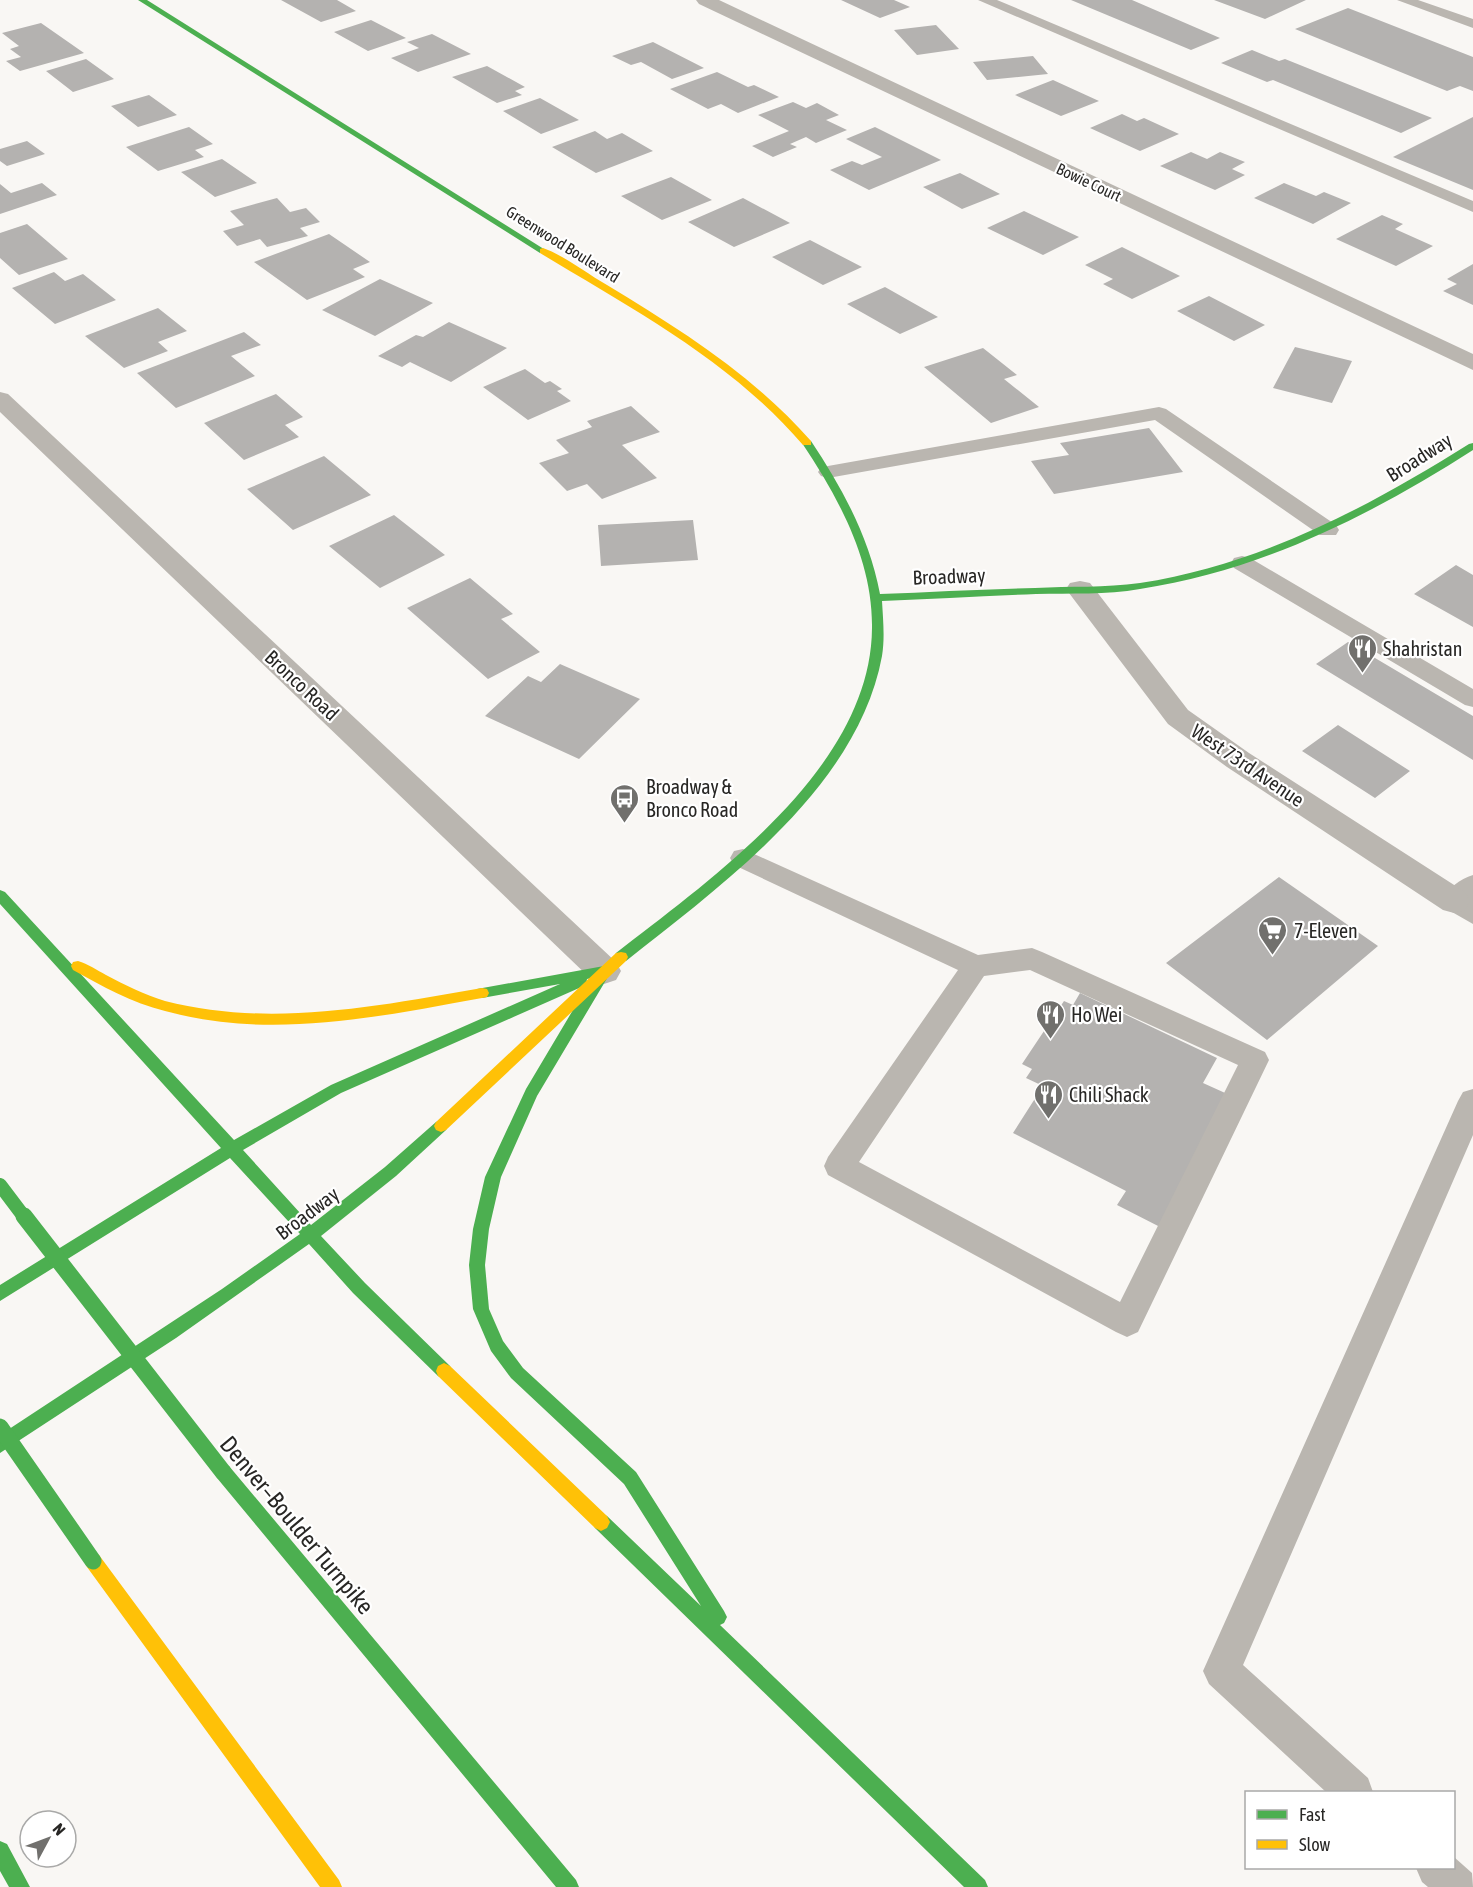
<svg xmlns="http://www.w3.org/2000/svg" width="1473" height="1887" viewBox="0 0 1473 1887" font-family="'Asap Condensed',sans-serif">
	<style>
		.building { fill: #b4b2b0 }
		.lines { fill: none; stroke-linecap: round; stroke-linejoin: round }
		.lane { fill: #bab6b0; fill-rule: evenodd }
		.street { fill: #bab6b0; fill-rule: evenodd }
		.fast { fill: #4caf50; fill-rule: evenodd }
		.slow { fill: #ffc107; fill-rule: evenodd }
		.fast-bridge-far1 { stroke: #4caf50; stroke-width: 14 }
		.fast-bridge { stroke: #4caf50; stroke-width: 17 }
		.labels { text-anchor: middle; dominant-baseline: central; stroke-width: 4.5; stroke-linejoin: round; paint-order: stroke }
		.far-street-label { font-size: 16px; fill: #282725; stroke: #fff }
		.street-label { font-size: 20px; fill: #282725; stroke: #fff }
		.poi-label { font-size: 20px; fill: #282725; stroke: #fff; text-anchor: start }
		.near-street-label { font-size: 24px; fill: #282725; stroke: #fff }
	</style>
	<rect width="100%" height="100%" fill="#f9f7f4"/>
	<path class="building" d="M281,0H337L356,11L321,22Z
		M841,0H894L910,7L880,18Z
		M1071,0H1132L1220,38L1191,50Z
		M1214,0H1306L1265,19Z
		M1348,8L1473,57V91L1460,86L1447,91L1295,29Z
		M371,20L406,38L368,51L334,32Z
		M41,23L84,53L20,71L6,61L21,57L10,49L19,46L2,33Z
		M936,25L959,49L917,55L894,30Z
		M432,34L471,54L418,72L391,58L419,48L407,42Z
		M653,42L704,68L672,79L641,62L631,65L612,56Z
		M1252,50L1279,61L1285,59L1432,118L1401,133L1273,80L1267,82L1221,63Z
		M1033,56L1048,74L987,80L973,62Z
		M86,59L114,79L73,92L46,71Z
		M487,66L525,87L515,91L522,95L497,103L452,77Z
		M717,72L748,87L754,85L779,97L738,113L721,104L708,109L670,89Z
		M1053,80L1099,101L1061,116L1015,95Z
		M149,95L177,115L138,127L111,106Z
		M540,98L579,120L541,134L503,111Z
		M793,102L806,108L817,103L839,115L826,120L847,130L816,143L806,137L790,144L797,147L773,157L752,146L789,131L758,115Z
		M1122,114L1137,121L1144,118L1179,134L1140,151L1090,128Z
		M1473,117V190L1393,157Z
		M189,127L213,144L195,150L204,157L158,171L126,147Z
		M875,127L941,160L869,190L830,170L852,161L862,165L882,157L846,139Z
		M595,131L607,139L622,133L653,151L596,173L552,147Z
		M27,141L45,154L7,166L0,161V149Z
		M1191,152L1207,159L1220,152L1245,162L1232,169L1245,175L1215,190L1160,166Z
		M222,159L257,183L215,197L181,172Z
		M960,173L1000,194L962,209L923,187Z
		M671,177L712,200L662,220L621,196Z
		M42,183L57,195L0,214V184L11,193Z
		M1284,183L1316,196L1324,192L1351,203L1313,224L1254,198Z
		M277,198L290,212L306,208L320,222L300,228L308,236L267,247L260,239L237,246L223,231L244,225L230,211Z
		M743,198L790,223L734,247L688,222Z
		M1024,211L1079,237L1043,255L987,228Z
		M1382,215L1403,224L1395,229L1433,246L1396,266L1336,239Z
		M27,224L68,259L19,275L0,258V233Z
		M329,234L370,262L353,269L365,277L307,300L254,262Z
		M810,240L862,267L823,285L772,257Z
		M1122,247L1180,276L1132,299L1103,284L1113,279L1085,265Z
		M1473,264V305L1443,291L1457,284L1447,279Z
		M54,272L65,281L83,274L116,300L55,324L12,288Z
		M380,279L433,303L375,336L322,310Z
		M885,287L938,317L900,334L847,304Z
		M1209,296L1265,325L1234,341L1177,311Z
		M158,308L187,331L158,342L168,351L124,368L85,336Z
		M449,322L507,348L451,382L410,362L402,367L378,356L416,335L423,337Z
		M244,332L261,345L231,356L255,376L176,408L137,373Z
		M1295,347L1352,361L1332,403L1273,388Z
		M983,348L1017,375L1004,379L1039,407L991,423L924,367Z
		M525,369L545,383L550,381L562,389L557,391L571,401L528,420L483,387Z
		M276,394L303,417L285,425L299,437L244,460L204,423Z
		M631,406L660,432L622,445L657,478L602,499L587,484L567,491L539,463L569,453L556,440L592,427L587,421Z
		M1149,428L1183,472L1054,494L1031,461L1069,455L1060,443Z
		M324,456L371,495L293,530L247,489Z
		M394,515L445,555L380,588L329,546Z
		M693,520L698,560L601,566L598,525Z
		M1456,565L1473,575V627L1414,594Z
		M470,578L513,614L501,619L540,652L488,679L407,608Z
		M1348,642L1473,716V760L1316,664Z
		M560,664L640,699L579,759L485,716L528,676L541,682Z
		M1338,725L1410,771L1375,798L1302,751Z
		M1279,877L1378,946L1267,1040L1166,963Z
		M1080,993L1217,1058L1203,1083L1234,1097L1162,1228L1117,1205L1126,1191L1013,1133L1043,1086L1026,1078L1032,1069L1022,1064L1064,1001L1073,1005Z"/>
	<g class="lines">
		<path class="lane" d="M978,0H997L1473,201V212Z
			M1397,0H1418L1473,19V28Z
			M1159,407L1166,409L1336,525L1339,530L1336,535H1320L1155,420L828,478L821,476L818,472L821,468L828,466Z
			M1242,556L1250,558L1473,689V707L1465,705L1234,568L1231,563L1234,558Z
			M743,849L978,955L1032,948L1042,952L1265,1052L1269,1060L1138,1332L1127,1337L1116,1332L828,1175L824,1166L828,1157L958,970L734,865L730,858L734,851ZM1030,970L1238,1065L1120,1302L859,1162L984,976Z
			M1473,875V924L1445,908L1441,901C1447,889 1460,879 1473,875Z
			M1473,1089V1135L1243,1665L1368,1778L1373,1792H1326L1209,1684L1203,1671L1458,1101L1463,1092Z
			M1454,1857L1472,1873L1473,1887H1428L1422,1882L1416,1868H1454Z"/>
		<path class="street" d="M696,0H719L1473,354V370L699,4Z
			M0,392L8,394L616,962L621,971L616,980L604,984L592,980L0,412Z
			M1080,581L1090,583L1188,710L1249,753L1465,892L1470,901L1465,910L1454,913L1443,910L1227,767L1168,724L1066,589L1070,583Z"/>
		<path class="fast" d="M138,0H147L547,251L540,253Z
			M807,440L811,441C843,489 869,537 880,594C932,592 984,589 1035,588C1070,586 1105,588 1140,583C1261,564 1367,508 1469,444L1473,443V450C1370,516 1262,570 1140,589C1106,595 1071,593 1036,594C984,596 933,599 882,601C883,619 885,638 882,656C858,787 723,884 626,961H616L614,957L616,953C715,876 871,767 872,628C873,560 838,497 802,443Z
			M0,890L5,892L234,1140L331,1085L560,984L482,998L477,997L475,993L477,989L604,966L609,967L611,971L609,975L537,1096L501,1177L489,1229L485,1265L489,1309L503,1341L523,1368L636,1472L724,1611L727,1617L724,1623L720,1625L985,1880L988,1887H964L595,1528L592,1522L595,1516L601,1513L607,1516L701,1606L624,1484L511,1378L491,1351L473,1309L469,1265L473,1229L485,1177L526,1089L592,978L587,979L586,985L341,1093L243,1150L311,1225L385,1167L436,1122L441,1120L446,1122L448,1126L446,1130L396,1176L321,1236L365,1283L450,1366L452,1371L450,1376L444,1379L438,1376L353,1293L309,1244L176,1338L0,1453V1435L222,1289L300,1234L230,1158L0,1301V1285L221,1148L0,904Z
			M223,1464L229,1466L576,1880L579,1887H556L217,1478L214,1472L217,1466Z
			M0,1841L7,1844L30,1887H9L0,1871Z"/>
		<path class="slow" d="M543,248C565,256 586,273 607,285C681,330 753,375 811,441V445H803C731,361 634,310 540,253V249Z
			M621,952L626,953L628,957L626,961L446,1130L441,1132L436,1130L434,1126L436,1122L616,953Z
			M78,961C88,964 97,970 106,975C125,985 145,995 165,1001C270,1028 378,1006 482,988L487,989L489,993L487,997L482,998C378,1017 269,1040 165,1011C132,1003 102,986 73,970L71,966L73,962Z
			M444,1363L450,1366L607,1516L610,1522L607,1528L601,1531L595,1528L438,1376L436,1371L438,1366Z
			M93,1552L99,1555L339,1880L342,1887H320L87,1567L84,1561L87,1555Z"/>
		<path class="fast-bridge-far1" d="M0,1185L25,1218"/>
		<path class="fast-bridge" d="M24,1216L223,1472
			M0,1427L93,1561"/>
	</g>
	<defs>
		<symbol id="restaurant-pin" viewBox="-11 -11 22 30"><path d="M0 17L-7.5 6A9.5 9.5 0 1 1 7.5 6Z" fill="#71706d" stroke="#fff"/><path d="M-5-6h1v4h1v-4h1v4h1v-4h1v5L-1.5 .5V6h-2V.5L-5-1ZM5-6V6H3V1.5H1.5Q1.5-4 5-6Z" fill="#fff"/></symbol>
		<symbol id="bus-pin" viewBox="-11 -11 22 30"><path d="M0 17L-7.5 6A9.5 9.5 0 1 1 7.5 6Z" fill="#71706d" stroke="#fff"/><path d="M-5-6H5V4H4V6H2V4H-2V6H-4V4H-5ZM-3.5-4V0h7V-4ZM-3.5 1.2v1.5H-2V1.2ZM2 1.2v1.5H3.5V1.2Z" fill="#fff"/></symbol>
		<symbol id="supermarket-pin" viewBox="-11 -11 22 30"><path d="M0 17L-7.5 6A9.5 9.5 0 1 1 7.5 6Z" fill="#71706d" stroke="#fff"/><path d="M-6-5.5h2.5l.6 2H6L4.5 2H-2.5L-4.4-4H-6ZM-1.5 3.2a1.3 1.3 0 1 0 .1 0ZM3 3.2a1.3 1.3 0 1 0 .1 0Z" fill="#fff"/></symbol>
	</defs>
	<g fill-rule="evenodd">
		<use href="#restaurant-pin" x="1346" y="632" width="33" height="45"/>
		<use href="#bus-pin" x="608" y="782" width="33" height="45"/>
		<use href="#supermarket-pin" x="1256" y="914" width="33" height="45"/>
		<use href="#restaurant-pin" x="1034" y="998" width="33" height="45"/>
		<use href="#restaurant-pin" x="1032" y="1078" width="33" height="45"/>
	</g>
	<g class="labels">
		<g class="far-street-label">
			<text transform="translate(1089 182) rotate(25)">Bowie Court</text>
			<text transform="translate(563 244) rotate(32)">Greenwood Boulevard</text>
		</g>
		<g class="street-label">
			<text transform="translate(1419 457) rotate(-32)">Broadway</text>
			<text transform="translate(949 576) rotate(-2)">Broadway</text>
			<text transform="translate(302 685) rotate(43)">Bronco Road</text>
			<text transform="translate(1248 765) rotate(34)">West 73rd Avenue</text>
			<text transform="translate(307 1213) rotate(-37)">Broadway</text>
		</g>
		<g class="poi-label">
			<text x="1383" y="648">Shahristan</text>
			<text x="646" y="786">Broadway &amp;<tspan x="646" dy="23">Bronco Road</tspan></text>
			<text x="1294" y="930">7-Eleven</text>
			<text x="1071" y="1014">Ho Wei</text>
			<text x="1069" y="1094">Chili Shack</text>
		</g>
		<g class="near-street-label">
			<text transform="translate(297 1525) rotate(50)">Denver–Boulder Turnpike</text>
		</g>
	</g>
	<rect x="1245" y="1791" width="210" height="78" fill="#ffffff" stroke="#a9a9a8" stroke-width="1.5"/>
	<rect x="1257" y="1810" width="30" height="9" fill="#4caf50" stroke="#a9a9a8" stroke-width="1.5"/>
	<text x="1299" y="1821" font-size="18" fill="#282725">Fast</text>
	<rect x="1257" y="1840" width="30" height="9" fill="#ffc107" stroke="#a9a9a8" stroke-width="1.5"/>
	<text x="1299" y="1851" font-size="18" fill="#282725">Slow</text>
	<g transform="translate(48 1839) rotate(49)"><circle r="28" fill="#ffffff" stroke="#a9a9a8" stroke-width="1.5"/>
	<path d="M0-4.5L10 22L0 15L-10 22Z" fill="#71706d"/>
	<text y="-9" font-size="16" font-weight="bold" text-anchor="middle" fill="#282725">N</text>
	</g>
</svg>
